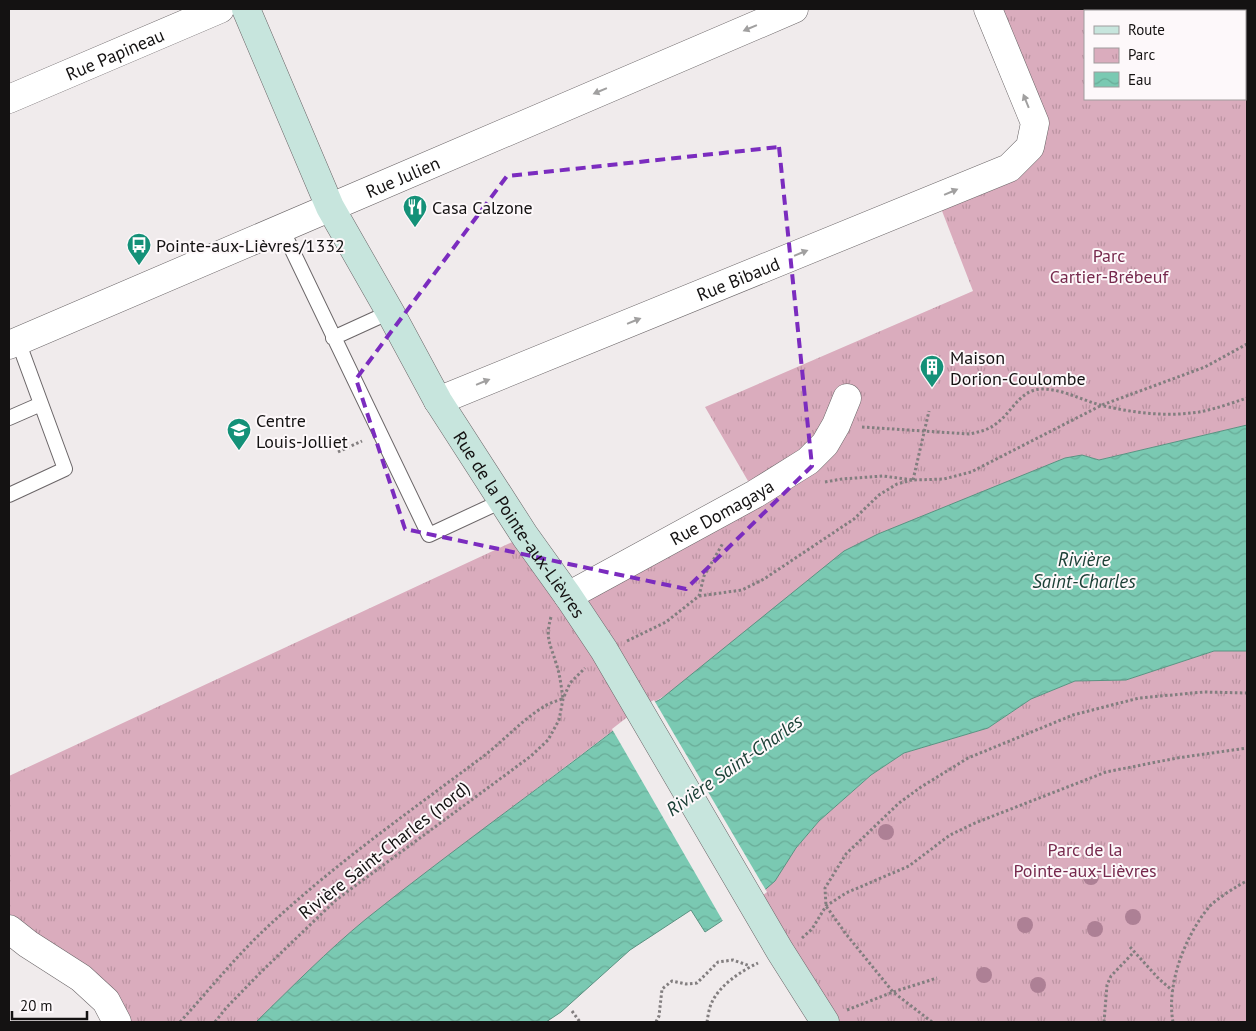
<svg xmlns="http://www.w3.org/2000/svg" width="1256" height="1031" viewBox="0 0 1256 1031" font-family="'PT Sans',sans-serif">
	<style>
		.park { fill: url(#park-tufts); fill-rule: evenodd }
		.water { fill: url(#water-waves); stroke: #5b9282 }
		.pier { fill: #f0ebec }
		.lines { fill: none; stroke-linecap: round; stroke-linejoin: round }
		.lane-casing { stroke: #6b6668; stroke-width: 16 }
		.street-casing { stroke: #6b6668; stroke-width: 29 }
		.secondary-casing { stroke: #6b6668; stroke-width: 29 }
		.path { stroke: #827e7f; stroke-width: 3; stroke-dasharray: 2.5 2.5; stroke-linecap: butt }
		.lane { stroke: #fff; stroke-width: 14 }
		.street { stroke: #fff; stroke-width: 28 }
		.secondary { stroke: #c7e5dd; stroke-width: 28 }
		.tree { fill: #ad8095 }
		.oneway { fill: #a1a0a0 }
		.marked { fill: none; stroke: #7b2cbf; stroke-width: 4; stroke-dasharray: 10 6; stroke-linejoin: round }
		.labels { text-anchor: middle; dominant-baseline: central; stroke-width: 4; stroke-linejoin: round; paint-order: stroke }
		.street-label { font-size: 18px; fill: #141212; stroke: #fdf8fa }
		.poi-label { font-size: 18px; fill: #141212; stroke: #fdf8fa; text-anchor: start }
		.park-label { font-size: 18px; fill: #76294d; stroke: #fdf8fa }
		.water-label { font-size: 19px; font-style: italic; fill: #1b4036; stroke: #fdf8fa }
	</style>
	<defs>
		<pattern id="park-tufts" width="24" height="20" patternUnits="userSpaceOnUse" patternTransform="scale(1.25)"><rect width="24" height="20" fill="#daacbd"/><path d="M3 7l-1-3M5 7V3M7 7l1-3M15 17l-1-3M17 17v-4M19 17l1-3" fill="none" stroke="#ba93a1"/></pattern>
		<pattern id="water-waves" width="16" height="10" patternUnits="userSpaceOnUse" patternTransform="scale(1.25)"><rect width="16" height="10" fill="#7ac9b2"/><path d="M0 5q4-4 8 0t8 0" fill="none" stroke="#69ac98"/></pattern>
	</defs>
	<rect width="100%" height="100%" fill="#f0ebec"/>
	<path class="park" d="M988,9H1247V425L1099,460L1082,455L640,710L431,869L365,920L256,1022H117L9,929V776L525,536L568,596L755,493L705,407L973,291L937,198L1030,147ZM1085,11H1245V99H1085Z
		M1214,651H1247V1022H825L752,901L819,821L871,775L904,753L988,728L1031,699L1075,681L1126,680Z"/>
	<path class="water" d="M1247,425V651H1214L1126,680L1075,681L1031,699L988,728L904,753L871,775L819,821L796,848L775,881L752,901L705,932L691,910L630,950L561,1012L546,1022H256C292,987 327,951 366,919C456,847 550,781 640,710L661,699L844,551L878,534L1065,458L1082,455L1099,460Z"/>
	<path class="pier" d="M654,700L767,892L753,903L724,923L612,729L639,708Z"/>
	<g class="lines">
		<defs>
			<path id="lane" d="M282,229L429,535L502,501
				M333,338L390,312
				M9,418L41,404
				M9,495L65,469L18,341"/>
			<g id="street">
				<path id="s1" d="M9,99L220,9"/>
				<path id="s2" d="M9,345L794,9"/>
				<path id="s3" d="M438,401L1009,168L1030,147L1035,123L988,9"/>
				<path id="s4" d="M568,596L755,494L808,461L825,444L836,425L847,398"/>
				<path d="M9,929L28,944L81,978L106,1001L117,1022"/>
			</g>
			<g id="secondary">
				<path id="s5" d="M246,9L330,207L390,312L438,401L525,536L568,596L604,650L780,951L825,1022"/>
			</g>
		</defs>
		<use href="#lane" class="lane-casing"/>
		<use href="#street" class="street-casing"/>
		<use href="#secondary" class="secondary-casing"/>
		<path class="path" d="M862,427L969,434C979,432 989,430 997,423C1012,412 1020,390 1041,389C1064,389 1083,401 1104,406C1135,413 1167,417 1199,412C1215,409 1232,403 1247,398
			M338,452L362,441
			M913,480L929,411
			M825,482L842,479L883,476L913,480L944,479L971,472L1102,405L1205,367L1247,344
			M699,596L742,590L764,579L854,519L879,495L897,484L912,480
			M551,617C545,638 550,643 556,663C560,674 561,686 563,698
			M627,641L666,622L699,596L704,576L723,543
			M802,938L812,929L826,906L846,893L909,866L950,835L975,823L1106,772L1177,758L1247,748
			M1130,947L1159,979L1173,991
			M847,1010L893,992L937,978
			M572,1011L580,1022
			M180,1022C211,988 240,951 275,920C338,862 409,812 477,761C500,745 521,720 545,706C550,703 556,701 562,699
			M215,1022L226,1008L261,972L336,900L531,756L548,740L559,720L563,699L570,683L585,668
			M656,1022L659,1016L662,989L672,981L686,984L697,983L718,962L733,960L750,966
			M707,1022C708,1016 709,1008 712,1002C720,985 741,971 758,963
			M932,1022L893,992L846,934L826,906L825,888L846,854L899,803L921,787L968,758L1073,715L1139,698L1204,692L1247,693
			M1104,1022L1107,985L1111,976L1134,952
			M1173,1022C1166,985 1185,936 1209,907C1215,900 1238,885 1247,881"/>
		<use href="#lane" class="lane"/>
		<use href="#street" class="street"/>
		<use href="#secondary" class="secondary"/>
	</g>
	<g class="tree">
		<circle cx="886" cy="832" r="8"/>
		<circle cx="1091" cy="877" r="8"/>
		<circle cx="1133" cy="917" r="8"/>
		<circle cx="1025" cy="925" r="8"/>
		<circle cx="1095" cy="929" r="8"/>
		<circle cx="984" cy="975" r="8"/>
		<circle cx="1038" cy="985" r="8"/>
	</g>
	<defs><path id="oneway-solid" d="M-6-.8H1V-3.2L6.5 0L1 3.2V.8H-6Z" transform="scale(1.25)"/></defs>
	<g class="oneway">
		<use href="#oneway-solid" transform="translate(750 28) rotate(157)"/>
		<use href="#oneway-solid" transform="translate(600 91) rotate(157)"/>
		<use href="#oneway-solid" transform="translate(1026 101) rotate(-112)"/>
		<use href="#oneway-solid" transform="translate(951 192) rotate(-23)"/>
		<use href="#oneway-solid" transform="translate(801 253) rotate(-22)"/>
		<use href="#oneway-solid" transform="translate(634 321) rotate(-22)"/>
		<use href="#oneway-solid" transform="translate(483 382) rotate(-22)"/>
	</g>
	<path class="marked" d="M779,147L812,466L686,589L405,529L356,379L507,176Z"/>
	<defs>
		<symbol id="restaurant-pin" viewBox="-11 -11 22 30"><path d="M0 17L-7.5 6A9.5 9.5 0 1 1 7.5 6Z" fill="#149178" stroke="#fdf8fa"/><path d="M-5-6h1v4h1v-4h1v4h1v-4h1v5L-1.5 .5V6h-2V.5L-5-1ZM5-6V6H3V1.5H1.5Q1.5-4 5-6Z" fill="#fff"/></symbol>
		<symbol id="bus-pin" viewBox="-11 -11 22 30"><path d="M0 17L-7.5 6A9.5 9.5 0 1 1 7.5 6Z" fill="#149178" stroke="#fdf8fa"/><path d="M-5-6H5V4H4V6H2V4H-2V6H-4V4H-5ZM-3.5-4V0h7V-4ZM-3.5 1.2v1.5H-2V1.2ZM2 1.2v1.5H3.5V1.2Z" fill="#fff"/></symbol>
		<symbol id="building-pin" viewBox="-11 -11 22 30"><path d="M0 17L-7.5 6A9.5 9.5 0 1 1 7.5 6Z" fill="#149178" stroke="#fdf8fa"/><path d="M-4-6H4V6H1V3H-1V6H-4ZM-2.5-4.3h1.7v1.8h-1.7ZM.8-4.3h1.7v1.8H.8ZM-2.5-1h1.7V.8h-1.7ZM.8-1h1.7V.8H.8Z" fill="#fff"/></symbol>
		<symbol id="university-pin" viewBox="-11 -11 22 30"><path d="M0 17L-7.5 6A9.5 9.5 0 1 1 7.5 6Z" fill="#149178" stroke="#fdf8fa"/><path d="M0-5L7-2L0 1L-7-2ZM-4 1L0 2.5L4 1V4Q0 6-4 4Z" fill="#fff"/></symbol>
	</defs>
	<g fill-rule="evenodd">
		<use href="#restaurant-pin" x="401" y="193" width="28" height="38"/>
		<use href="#bus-pin" x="125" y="231" width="28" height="38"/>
		<use href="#building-pin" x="918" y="353" width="28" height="38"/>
		<use href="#university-pin" x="225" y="416" width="28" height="38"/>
	</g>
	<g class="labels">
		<g class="street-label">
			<text stroke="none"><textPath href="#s1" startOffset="115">Rue Papineau</textPath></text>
			<text stroke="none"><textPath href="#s2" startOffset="428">Rue Julien</textPath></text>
			<text stroke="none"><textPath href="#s3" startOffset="324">Rue Bibaud</textPath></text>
			<text stroke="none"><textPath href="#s4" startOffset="175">Rue Domagaya</textPath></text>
			<text stroke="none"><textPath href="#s5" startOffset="585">Rue de la Pointe-aux-Lièvres</textPath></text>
			<text transform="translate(384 850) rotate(-38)">Rivière Saint-Charles (nord)</text>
		</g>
		<g class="poi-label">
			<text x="432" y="207">Casa Calzone</text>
			<text x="156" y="245">Pointe-aux-Lièvres/1332</text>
			<text x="950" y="357">Maison<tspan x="950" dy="21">Dorion-Coulombe</tspan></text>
			<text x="256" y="420">Centre<tspan x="256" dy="21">Louis-Jolliet</tspan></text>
		</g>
		<g class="park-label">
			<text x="1109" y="255">Parc<tspan x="1109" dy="21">Cartier-Brébeuf</tspan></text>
			<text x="1085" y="849">Parc de la<tspan x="1085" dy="21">Pointe-aux-Lièvres</tspan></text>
		</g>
		<g class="water-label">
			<text x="1084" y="559">Rivière<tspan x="1084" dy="22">Saint-Charles</tspan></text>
			<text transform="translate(734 765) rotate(-35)">Rivière Saint-Charles</text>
		</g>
	</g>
	<rect width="1256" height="1031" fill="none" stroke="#141212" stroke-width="20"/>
	<rect x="1084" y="10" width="162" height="90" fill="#fdf8fa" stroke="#a09c9d"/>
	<rect x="1094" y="26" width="25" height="8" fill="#c7e5dd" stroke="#a09c9d"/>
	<text x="1128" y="35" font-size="15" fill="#141212">Route</text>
	<rect x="1094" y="48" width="25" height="15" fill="url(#park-tufts)" stroke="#a09c9d"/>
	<text x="1128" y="60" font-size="15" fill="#141212">Parc</text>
	<rect x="1094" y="72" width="25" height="15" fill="url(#water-waves)" stroke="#a09c9d"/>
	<text x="1128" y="85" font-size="15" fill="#141212">Eau</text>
	<path d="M12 1011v8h75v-8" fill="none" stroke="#141212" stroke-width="2.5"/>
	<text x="20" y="1011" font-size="15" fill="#141212" stroke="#fdf8fa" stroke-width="4" paint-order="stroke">20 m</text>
</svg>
